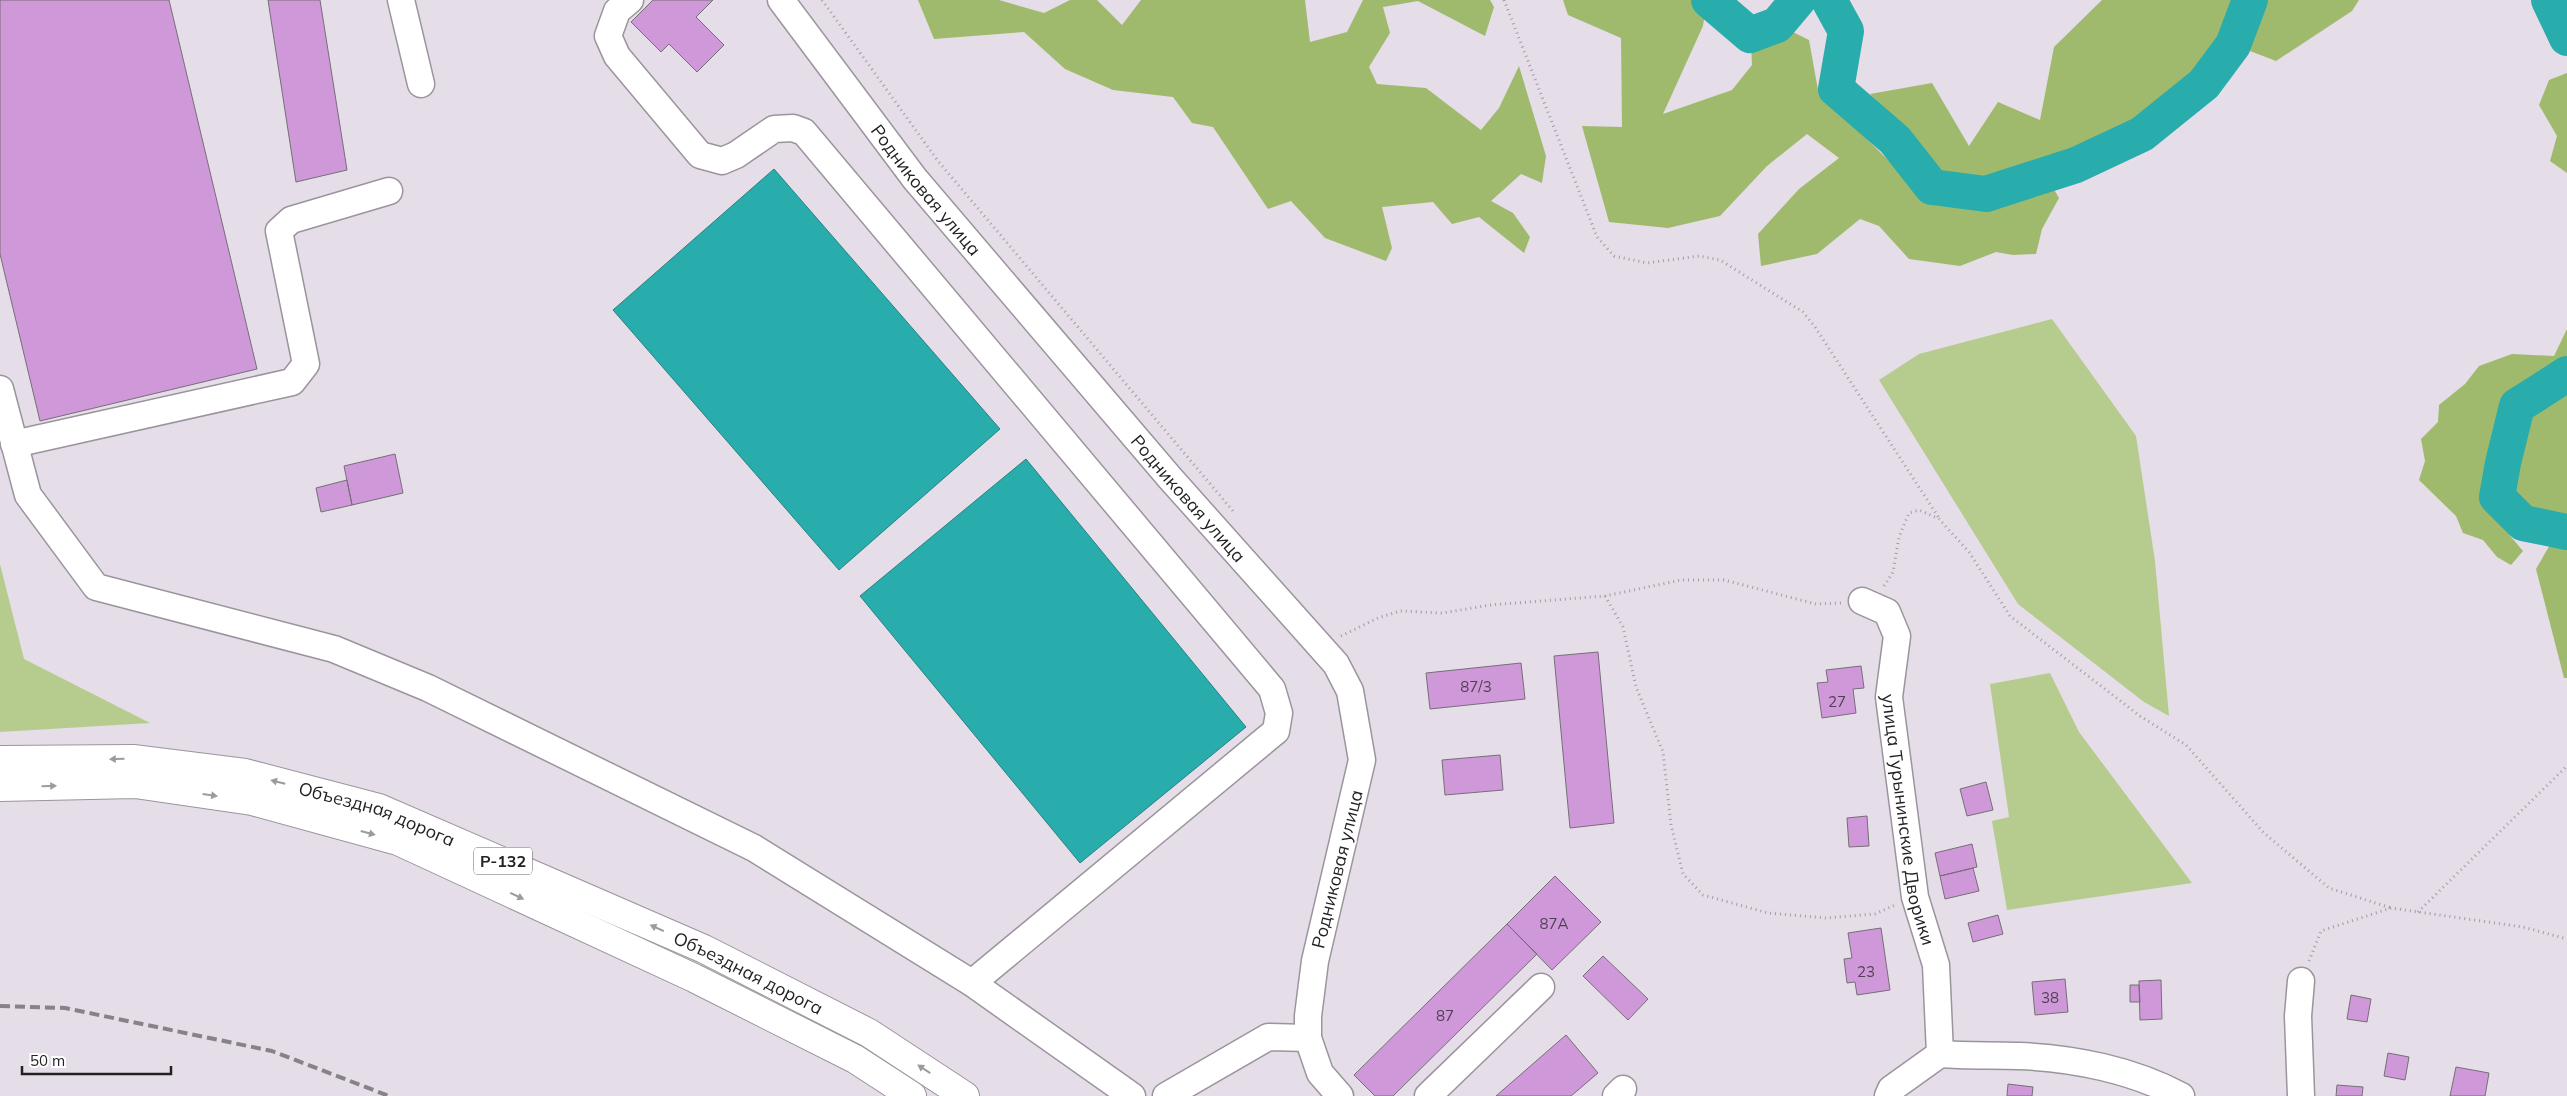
<svg xmlns="http://www.w3.org/2000/svg" width="2567" height="1096" viewBox="0 0 2567 1096" font-family="Mulish,sans-serif">
	<style>
		.green { fill: #b6cc8e }
		.forest { fill: #a0ba6d }
		.water { fill: #29acac; stroke: #288284 }
		.lines { fill: none; stroke-linecap: round; stroke-linejoin: round }
		.river { stroke: #29acac; stroke-width: 36 }
		.building { fill: #cf99d9; stroke: #766e77 }
		.minor-casing { stroke: #9c949d; stroke-width: 29 }
		.highway-casing { stroke: #9c949d; stroke-width: 30 }
		.path { stroke: #a29ca3; stroke-width: 3; stroke-dasharray: 1 4; stroke-linecap: butt }
		.minor { stroke: #fff; stroke-width: 26 }
		.highway { stroke: #fff; stroke-width: 28 }
		.rail { stroke: #878289; stroke-width: 4; stroke-dasharray: 10 5; stroke-linecap: butt }
		.oneway { fill: #9c9b9d }
		.labels { text-anchor: middle; dominant-baseline: central; stroke-width: 4; stroke-linejoin: round; paint-order: stroke }
		.number-label { font-size: 15px; fill: #4f3f52 }
		.shield { fill: #fff; stroke: #666466; stroke-width: 1 }
		.shield-label { font-size: 16px; font-weight: bold; fill: #242125 }
		.street-label { font-size: 18px; fill: #242125; stroke: #fff }
	</style>
	<rect width="100%" height="100%" fill="#e5dde7"/>
	<path class="green" d="M2052,319L2136,436L2155,561L2169,716L2144,702L2018,604L1879,380L1919,354Z
		M0,564L24,659L150,723L0,732Z
		M2050,673L2079,732L2192,883L2007,910L1992,821L2009,817L1990,684Z"/>
	<path class="forest" d="M918,0H999L1044,13L1070,0H1097L1122,25L1141,0H1305L1310,42L1347,32L1363,0H1490L1494,7L1485,36L1418,1L1383,7L1390,33L1369,67L1377,84L1426,88L1481,130L1499,108L1519,66L1546,156L1542,183L1521,174L1491,201L1513,213L1530,237L1524,253L1479,217L1452,224L1433,202L1382,207L1392,248L1386,261L1325,238L1291,201L1268,209L1213,127L1192,123L1173,97L1113,90L1065,69L1024,32L934,39Z
		M1563,0H1702L1706,6L1703,26L1663,114L1732,90L1752,65L1751,44L1754,30L1775,23L1809,40L1818,90L1916,188L2000,207L2052,186L2059,198L2042,229L2036,254L2013,255L1996,252L1960,266L1909,259L1879,226L1860,219L1817,254L1761,266L1758,234L1799,189L1839,158L1807,134L1767,166L1720,216L1668,228L1609,222L1582,126L1622,127L1621,38L1568,15Z
		M2102,0H2239L2210,87L2141,124L1996,183L1936,179L1911,139L1870,94L1932,83L1969,146L1998,102L2040,120L2054,47Z
		M2256,0H2359L2352,11L2276,61L2237,46Z
		M2567,73V173L2550,161L2557,136L2539,105L2549,80Z
		M2567,329V357L2510,402L2486,496L2490,512L2523,551L2511,565L2497,557L2483,540L2463,533L2456,516L2419,480L2425,461L2421,439L2438,422L2439,405L2465,384L2479,366L2512,354L2554,356Z
		M2567,386V523L2529,518L2505,496L2513,446L2531,413Z
		M2551,543L2567,544V678H2564L2536,569Z"/>
	<path class="water" d="M774,169L1000,429L839,570L613,310Z
		M1026,459L1246,727L1080,863L860,596Z"/>
	<g class="lines">
		<path class="river" d="M1709,0L1750,35L1777,25L1798,0
			M1829,0L1846,31L1836,89L1895,140L1932,187L1986,194L2076,165L2142,134L2204,84L2233,45L2250,0
			M2549,0L2567,38
			M2567,374L2517,406L2503,463L2497,497L2523,523L2567,532"/>
	</g>
	<path class="building" d="M0,0H169L257,369L40,421L0,254Z
		M268,0H320L347,170L296,182Z
		M653,0H713L696,17L724,45L697,72L669,44L661,52L631,22Z
		M395,454L403,493L352,505L344,466Z
		M347,480L352,505L321,512L316,488Z
		M1598,652L1614,823L1570,828L1554,656Z
		M1521,663L1525,699L1430,709L1426,673Z
		M1861,666L1864,688L1853,689L1856,713L1822,718L1817,683L1828,682L1826,670Z
		M1500,755L1503,790L1445,795L1442,760Z
		M1986,782L1993,810L1967,816L1960,789Z
		M1867,816L1869,846L1849,847L1847,818Z
		M1972,844L1977,867L1940,876L1935,853Z
		M1973,868L1979,891L1945,899L1940,876Z
		M1555,876L1601,922L1552,970L1507,924Z
		M1998,915L2003,934L1973,942L1968,923Z
		M1507,924L1537,954L1393,1096H1375L1354,1075Z
		M1881,928L1890,990L1857,995L1855,982L1847,983L1844,959L1852,958L1848,933Z
		M1603,956L1648,999L1628,1020L1583,976Z
		M2065,979L2068,1012L2035,1015L2032,982Z
		M2161,980L2162,1019L2140,1020L2139,981Z
		M2130,985H2139L2140,1002H2130Z
		M2351,995L2371,999L2367,1022L2347,1019Z
		M1566,1035L1598,1073L1571,1096H1496Z
		M2388,1053L2409,1057L2405,1080L2384,1076Z
		M2456,1067L2489,1073L2485,1096H2450Z
		M2008,1084L2033,1087L2032,1096H2007Z
		M2337,1085L2363,1087L2362,1096H2336Z"/>
	<g class="lines">
		<defs>
			<g id="minor">
				<path d="M401,0L421,84"/>
				<path d="M630,0L617,11L608,36L617,56L700,155L722,161L736,155L774,129L793,128L804,132L1272,689L1279,713L1276,731L972,983"/>
				<path id="s1" d="M781,0L915,179L1170,478L1336,664L1350,691L1362,760L1315,961L1308,1016V1038L1320,1073L1340,1096"/>
				<path d="M0,389L28,495L96,587L334,649L428,688L754,848L972,983L1132,1096"/>
				<path d="M14,444L292,382L306,364L279,231L291,220L389,191"/>
				<path id="s2" d="M1862,601L1887,612L1897,636L1889,697L1915,897L1936,965L1940,1054L1891,1089L1888,1096"/>
				<path d="M1940,1054C1966,1056 1993,1055 2019,1056C2073,1058 2133,1070 2181,1096"/>
				<path d="M1166,1096L1268,1037L1308,1038"/>
				<path d="M1428,1096L1541,987"/>
				<path d="M1616,1096L1623,1089"/>
				<path d="M2301,1096L2298,1016L2301,981"/>
			</g>
			<g id="highway">
				<path id="s3" d="M0,760L133,759L245,773L379,808L704,949L869,1033L965,1096"/>
				<path d="M0,787L135,784L252,801L398,841L694,978L855,1059L912,1096"/>
			</g>
		</defs>
		<use href="#minor" class="minor-casing"/>
		<use href="#highway" class="highway-casing"/>
		<path class="path" d="M822,0L938,161L1233,511
			M1504,0L1597,237L1614,256L1647,263L1699,256L1720,260L1803,312L1815,327L1939,518
			M1884,586L1893,572L1899,537L1909,513L1919,510L1939,519L1969,552L2010,616L2140,716L2186,745L2264,833L2329,888L2391,908
			M1605,596L1623,627L1636,687L1663,752L1671,825L1683,874L1703,895L1768,913L1826,918L1875,914L1895,905
			M1341,636L1378,618L1400,611L1443,613L1490,605L1605,596L1681,580H1724L1816,604L1841,603
			M2418,912L2567,766
			M2309,961L2321,931L2391,908L2523,927L2567,939"/>
		<use href="#minor" class="minor"/>
		<use href="#highway" class="highway"/>
		<path class="rail" d="M0,1006L65,1008L272,1051L389,1096"/>
	</g>
	<defs><path id="oneway-solid" d="M-6-.8H1V-3.2L6.5 0L1 3.2V.8H-6Z" transform="scale(1.25)"/></defs>
	<g class="oneway">
		<use href="#oneway-solid" transform="translate(117 759) rotate(179)"/>
		<use href="#oneway-solid" transform="translate(278 782) rotate(-166)"/>
		<use href="#oneway-solid" transform="translate(49 786) rotate(-1)"/>
		<use href="#oneway-solid" transform="translate(210 795) rotate(8)"/>
		<use href="#oneway-solid" transform="translate(368 833) rotate(15)"/>
		<use href="#oneway-solid" transform="translate(517 896) rotate(25)"/>
		<use href="#oneway-solid" transform="translate(657 928) rotate(-156)"/>
		<use href="#oneway-solid" transform="translate(924 1069) rotate(-147)"/>
	</g>
	<g class="labels">
		<g class="number-label">
			<text x="1476" y="686">87/3</text>
			<text x="1837" y="701">27</text>
			<text x="1554" y="923">87А</text>
			<text x="1866" y="971">23</text>
			<text x="2050" y="997">38</text>
			<text x="1445" y="1015">87</text>
		</g>
		<rect class="shield" x="474" y="847.5" width="58" height="27" rx="4"/>
		<g class="shield-label">
			<text x="503" y="861">Р-132</text>
		</g>
		<g class="street-label">
			<text stroke="none"><textPath href="#s1" startOffset="239">Родниковая улица</textPath></text>
			<text stroke="none"><textPath href="#s1" startOffset="644">Родниковая улица</textPath></text>
			<text stroke="none"><textPath href="#s3" startOffset="384">Объездная дорога</textPath></text>
			<text stroke="none"><textPath href="#s2" startOffset="239">улица Турынинские Дворики</textPath></text>
			<text transform="translate(1337 869) rotate(-76)">Родниковая улица</text>
			<text stroke="none"><textPath href="#s3" startOffset="789">Объездная дорога</textPath></text>
		</g>
	</g>
	<path d="M22 1066v8h149v-8" fill="none" stroke="#242125" stroke-width="2.5"/>
	<text x="30" y="1066" font-size="15" fill="#242125" stroke="#ffffff" stroke-width="4" paint-order="stroke">50 m</text>
</svg>
